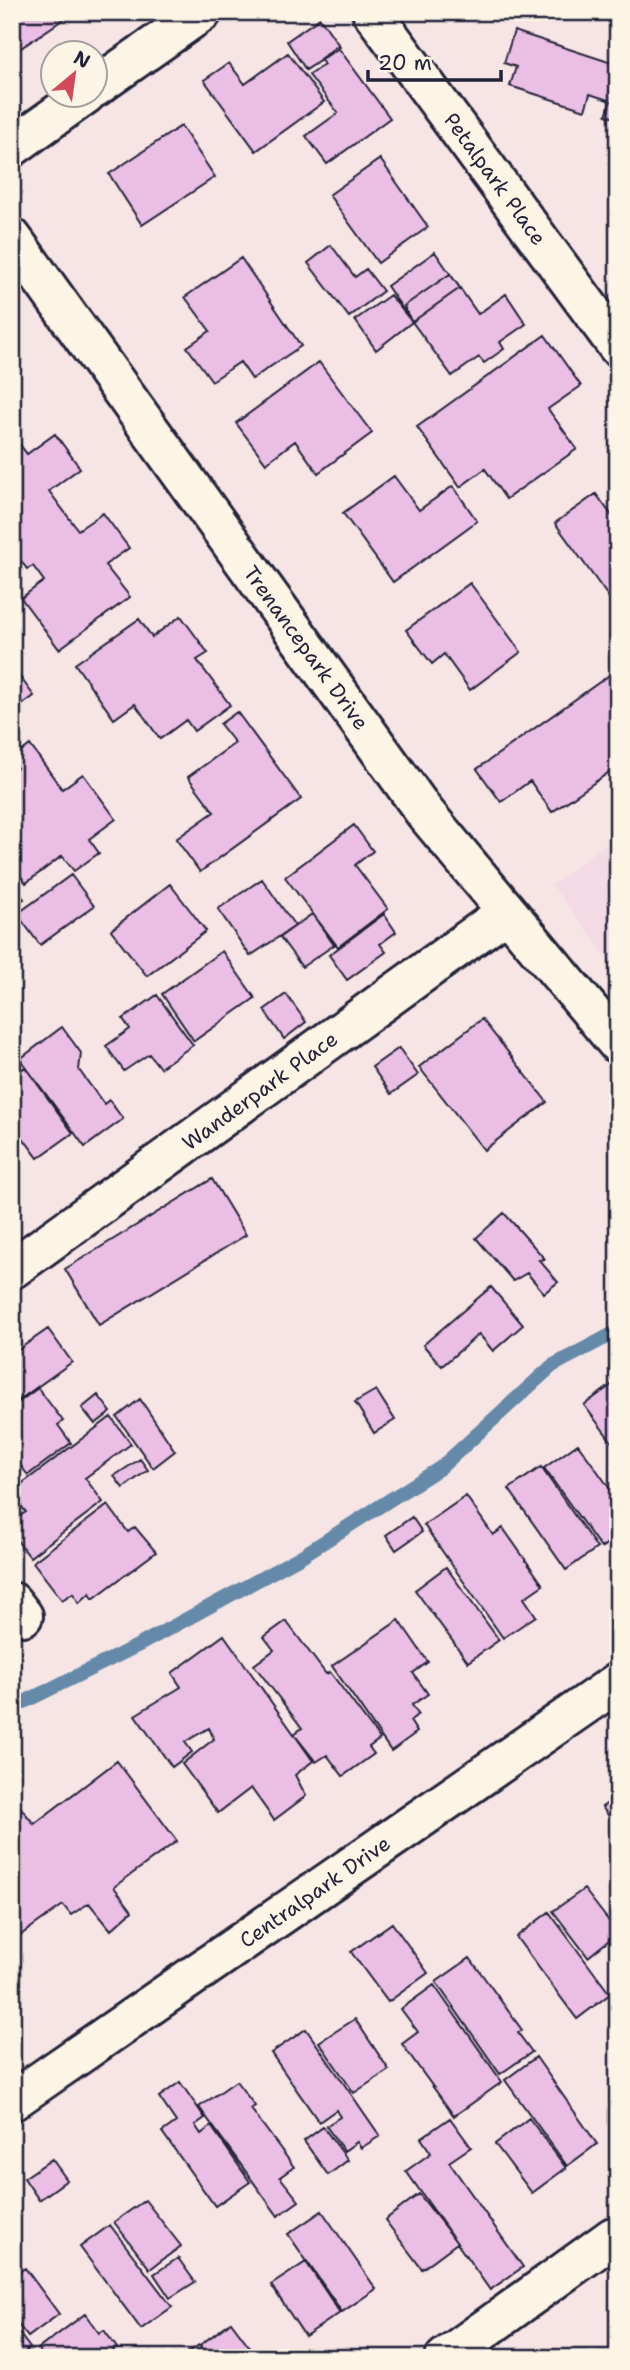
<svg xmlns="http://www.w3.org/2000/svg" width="630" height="2370" viewBox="0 0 630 2370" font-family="'Shantell Sans',sans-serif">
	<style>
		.built { fill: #f3dae5 }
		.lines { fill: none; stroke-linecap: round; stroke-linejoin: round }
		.stream { stroke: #658aa9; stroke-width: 14 }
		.building { fill: #ebbfe5; stroke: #22223b; stroke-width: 2 }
		.street-casing { stroke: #22223b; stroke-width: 44 }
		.secondary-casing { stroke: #22223b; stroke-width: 44 }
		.street { stroke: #fcf5e5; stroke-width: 38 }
		.secondary { stroke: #fcf5e5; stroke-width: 38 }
		.labels { text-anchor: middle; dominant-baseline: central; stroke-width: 6; stroke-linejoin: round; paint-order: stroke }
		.street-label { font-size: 21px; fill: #22223b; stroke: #fcf5e5 }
	</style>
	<rect width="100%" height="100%" fill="#f7e5e5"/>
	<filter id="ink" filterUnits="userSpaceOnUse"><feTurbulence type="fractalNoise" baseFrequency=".0143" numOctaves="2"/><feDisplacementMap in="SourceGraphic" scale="14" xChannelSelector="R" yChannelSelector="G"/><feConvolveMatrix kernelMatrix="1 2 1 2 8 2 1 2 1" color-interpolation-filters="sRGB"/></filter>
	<g filter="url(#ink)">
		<path class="built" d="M618,835V971L552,885Z"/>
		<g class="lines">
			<path class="stream" d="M12,1708L139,1645L300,1557L440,1468L552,1366L618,1331"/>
		</g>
		<path class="building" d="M12,12H74L12,54Z
			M320,18L340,47L306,70L287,41Z
			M514,31L618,65V119L606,115L611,101L590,94L585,110L510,86L516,67L504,63Z
			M337,46L390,118L327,164L306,136L338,113L309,75L324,64L320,59Z
			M288,53L324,102L256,151L204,80L229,63L245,84Z
			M181,126L215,177L142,225L109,174Z
			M380,159L428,227L378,263L329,195Z
			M331,245L355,277L366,269L383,291L349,317L308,263Z
			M435,252L460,288L412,322L387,286Z
			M241,258L301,346L252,379L240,362L212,381L187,347L210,331L185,297Z
			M450,274L478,314L506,294L526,324L500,342L504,349L484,363L479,357L452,376L410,319L404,306Z
			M390,295L412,322L376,350L355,320Z
			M545,335L581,386L548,409L577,449L506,499L485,469L460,487L417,427Z
			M319,362L372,433L318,473L295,441L266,463L236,423Z
			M12,434L27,454L55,434L80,468L49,491L78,530L103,513L129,548L105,565L130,597L59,649L21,598L44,581L33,566L27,569L12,549V546L20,540L12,529Z
			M394,476L419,510L453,486L477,521L393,582L343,513Z
			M596,494L618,524V610L555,523Z
			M470,583L521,652L470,690L444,654L432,664L406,630Z
			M181,616L208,653L197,660L230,705L194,731L186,720L160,739L135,704L114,719L75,664L139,619L152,637Z
			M12,666L34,696L15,710L12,706Z
			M618,669V766L552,812L530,781L501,802L477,769Z
			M237,712L301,799L200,872L176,839L214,812L188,777L235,743L220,724Z
			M30,745L62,789L83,774L116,819L89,839L99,853L74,871L62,856L26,883L12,864V772L17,768L12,759Z
			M354,825L373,851L355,865L388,909L338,947L285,877Z
			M71,875L94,906L40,945L17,914Z
			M262,879L295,926L250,956L218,909Z
			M12,883L24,899L12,907Z
			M170,884L206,931L147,976L111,930Z
			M312,914L334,945L302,967L280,937Z
			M384,914L396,932L380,944L386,952L347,980L329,955Z
			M222,951L255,998L194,1041L162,994Z
			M286,994L306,1022L284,1039L264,1010Z
			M157,995L193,1045L160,1068L149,1054L124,1071L106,1046L130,1029L123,1019Z
			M482,1019L547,1102L484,1150L419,1067Z
			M62,1027L81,1053L79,1070L104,1104L109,1100L123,1119L85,1147L20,1059Z
			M399,1048L418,1075L391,1094L372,1067Z
			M25,1067L73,1133L38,1158L12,1123V1077Z
			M212,1179L246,1235L99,1325L65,1269Z
			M504,1213L545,1259L539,1260L558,1282L544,1293L527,1273L513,1281L476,1238Z
			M491,1287L523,1325L493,1351L479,1334L442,1366L423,1345Z
			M48,1329L72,1362L12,1405V1354Z
			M618,1380V1450L584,1405Z
			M38,1388L63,1421L58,1425L71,1443L28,1475L12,1455V1407Z
			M376,1390L395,1420L374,1433L355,1402Z
			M98,1395L111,1412L95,1424L82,1408Z
			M140,1399L175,1451L153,1468L117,1417Z
			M111,1417L131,1444L85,1478L103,1502L30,1557L12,1534V1521L26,1512L12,1495V1491Z
			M578,1444L618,1500V1535L601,1548L544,1468Z
			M140,1459L148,1470L123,1488L114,1476Z
			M541,1467L597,1548L566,1570L509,1489Z
			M466,1496L493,1535L503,1528L543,1585L524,1598L536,1616L503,1638L424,1525Z
			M108,1505L128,1532L135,1527L156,1552L93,1599L90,1593L79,1603L73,1593L62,1600L33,1562Z
			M412,1517L422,1532L396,1550L386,1535Z
			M446,1567L499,1640L468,1662L415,1590Z
			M399,1620L428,1662L413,1673L428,1694L412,1705L418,1714L410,1721L417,1732L391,1751L332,1666Z
			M286,1621L326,1674L330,1672L380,1739L369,1747L374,1754L343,1776L327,1755L316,1762L294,1734L302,1728L254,1665L274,1650L264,1637Z
			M224,1635L313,1761L295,1775L306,1796L274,1820L251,1788L218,1813L182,1764L214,1739L209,1728L185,1742L192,1752L172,1767L135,1715L181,1687L172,1673Z
			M117,1761L177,1841L114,1887L132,1911L111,1930L89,1903L71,1915L63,1905L12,1941V1797L34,1824Z
			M618,1796V1828L602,1807Z
			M584,1889L618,1933L588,1957L553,1911Z
			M549,1912L610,1994L577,2019L516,1937Z
			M392,1923L428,1973L388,2002L351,1952Z
			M470,1958L522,2030L518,2033L532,2052L500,2074L436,1982Z
			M434,1985L502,2082L454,2116L402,2044L418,2032L401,2009Z
			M355,2019L389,2070L354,2093L319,2042Z
			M306,2029L380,2136L361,2148L357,2142L344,2151L326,2126L340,2117L336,2110L319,2122L271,2053Z
			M536,2057L597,2144L567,2166L505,2080Z
			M236,2081L255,2106L251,2109L294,2167L280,2177L299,2201L278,2216L199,2107Z
			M180,2082L205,2118L195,2125L201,2134L211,2126L250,2182L215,2206L162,2132L176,2122L159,2097Z
			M450,2118L471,2147L449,2162L523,2267L490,2290L406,2171L431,2153L421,2138Z
			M529,2118L566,2168L532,2193L495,2144Z
			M323,2127L348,2160L328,2175L304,2141Z
			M52,2159L67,2180L39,2200L24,2178Z
			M419,2194L457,2243L422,2269L385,2220Z
			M145,2200L181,2246L150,2269L114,2222Z
			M322,2211L376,2289L342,2312L288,2234Z
			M110,2225L172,2307L141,2329L80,2247Z
			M178,2258L195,2282L170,2298L154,2274Z
			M306,2262L340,2313L305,2336L271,2285Z
			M25,2268L59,2314L28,2337L12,2317V2277Z
			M85,2314L99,2333L104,2330L117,2348L103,2358H45L38,2349Z
			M231,2322L258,2358H210L200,2345Z
			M12,2324L30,2348L26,2351L31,2358H12Z
			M199,2345L208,2358H180Z"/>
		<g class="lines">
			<defs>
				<path id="street" d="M372,12L618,347
					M94,88L202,12
					M12,147L86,94
					M12,1269L507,912
					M12,1602L23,1616
					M12,2101L618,1682
					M445,2358L613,2237"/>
				<path id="secondary" d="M12,238L425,813L618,1044"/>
			</defs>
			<use href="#street" class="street-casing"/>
			<use href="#secondary" class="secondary-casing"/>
			<use href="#street" class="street"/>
			<use href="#secondary" class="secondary"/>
		</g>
	</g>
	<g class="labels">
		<g class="street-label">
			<text transform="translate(495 179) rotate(54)">Petalpark Place</text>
			<text transform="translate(306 648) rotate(54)">Trenancepark Drive</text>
			<text transform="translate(260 1091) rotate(-36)">Wanderpark Place</text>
			<text transform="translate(315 1892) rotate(-35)">Centralpark Drive</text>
		</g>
	</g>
	<rect width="630" height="2370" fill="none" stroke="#fcf5e5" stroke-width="42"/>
	<rect x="21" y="21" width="588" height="2328" fill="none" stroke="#22223b" stroke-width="2.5" filter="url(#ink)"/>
	<g transform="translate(74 74) rotate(29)"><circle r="33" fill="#fcf5e5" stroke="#a5a1a1" stroke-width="2"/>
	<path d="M0-5L12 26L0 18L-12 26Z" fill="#d1495b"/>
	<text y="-10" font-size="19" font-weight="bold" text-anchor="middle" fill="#22223b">N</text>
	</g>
	<path d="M368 70v10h133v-10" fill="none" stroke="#22223b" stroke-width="3.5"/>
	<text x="378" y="70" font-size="21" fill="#22223b" stroke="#fcf5e5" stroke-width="5" paint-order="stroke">20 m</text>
</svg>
